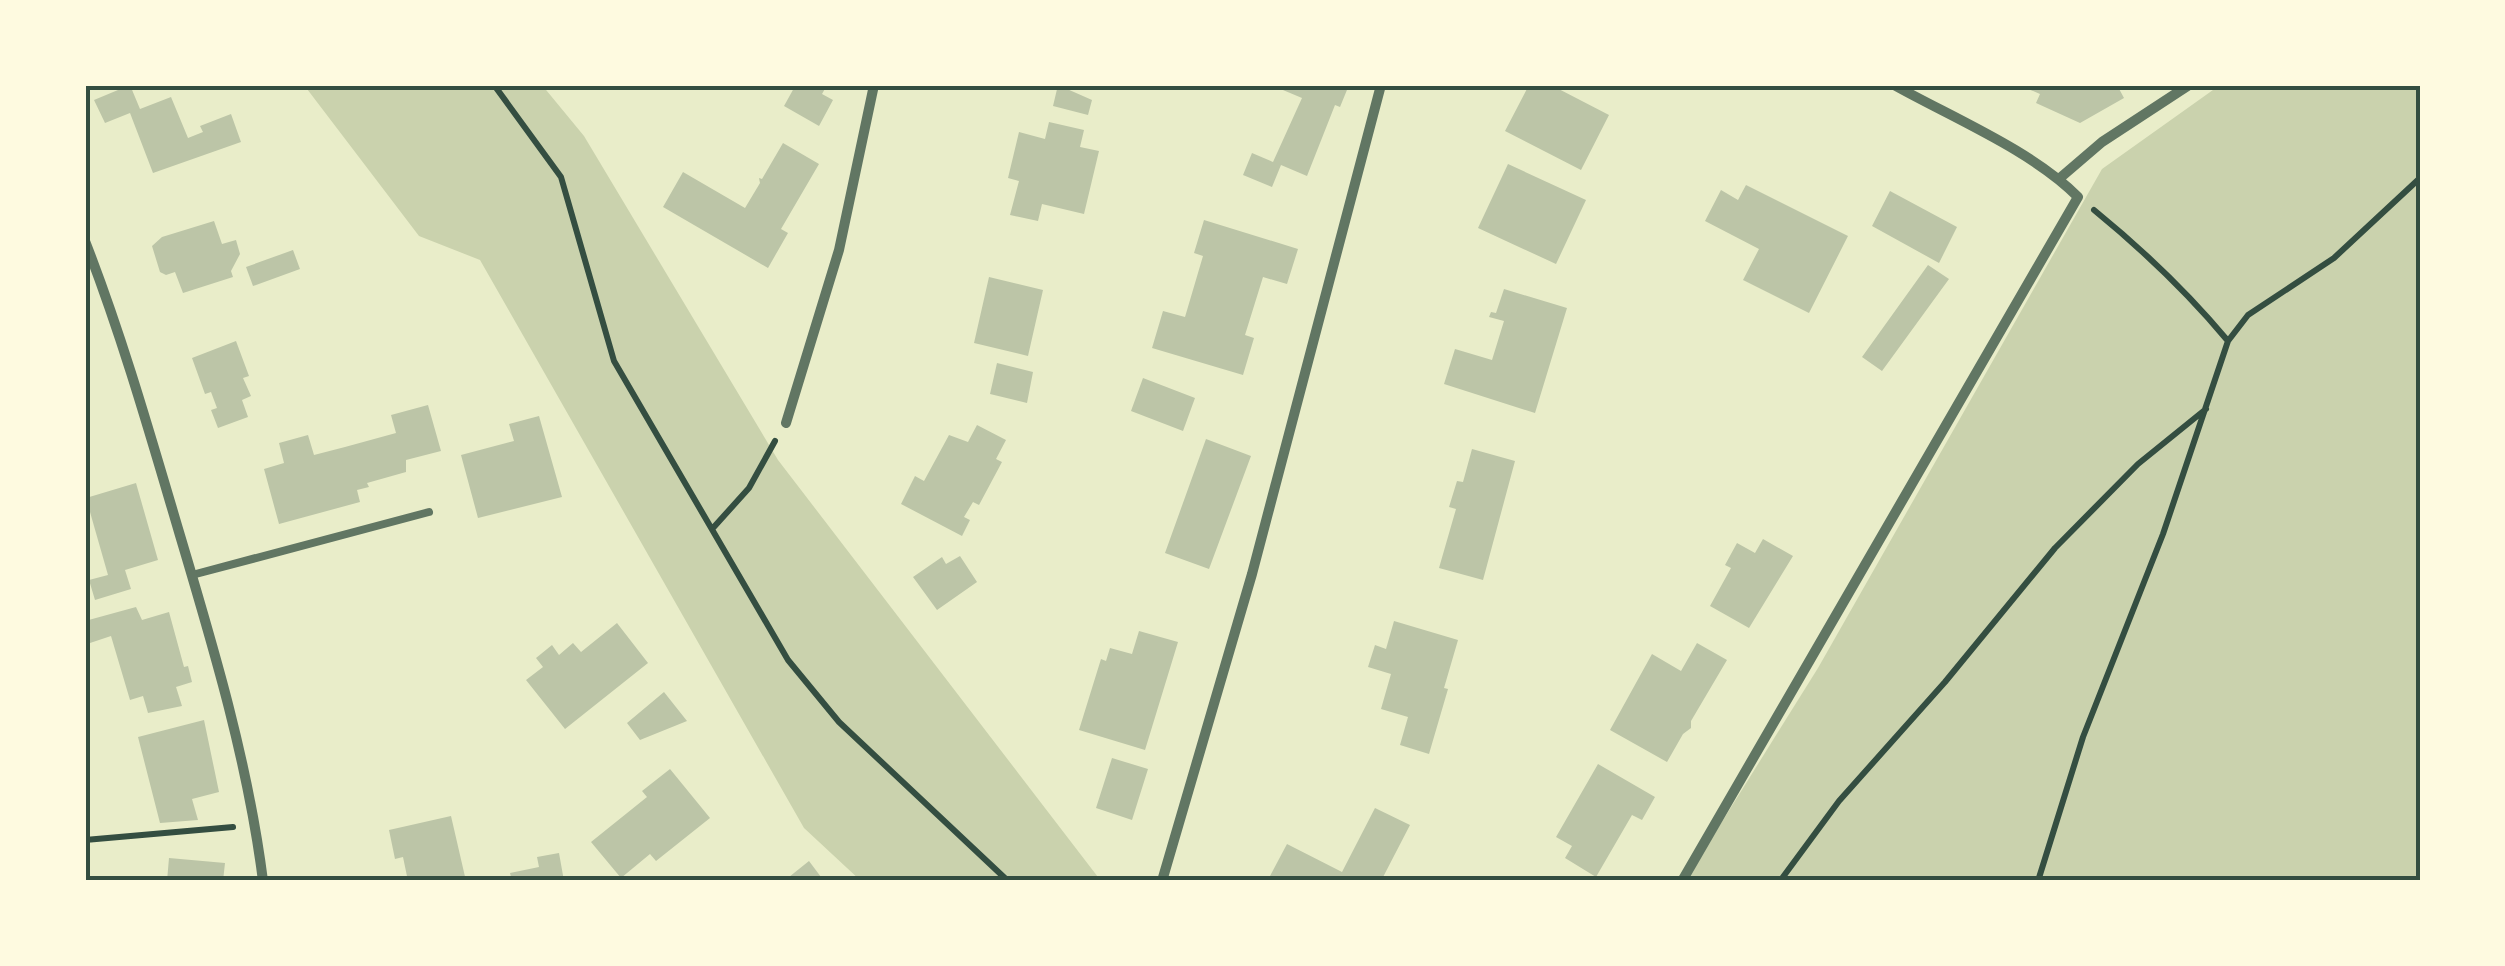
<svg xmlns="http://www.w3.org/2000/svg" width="2505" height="966" viewBox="0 0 2505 966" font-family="Poppins,sans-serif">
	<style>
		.green { fill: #cad2ad }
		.building { fill: #bcc5a7 }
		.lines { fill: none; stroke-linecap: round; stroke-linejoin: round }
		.path { stroke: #344e41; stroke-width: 6 }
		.service { stroke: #617663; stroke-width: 8 }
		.minor { stroke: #617663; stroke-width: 10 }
		.neatline { fill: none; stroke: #344e41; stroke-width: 4 }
	</style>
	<rect width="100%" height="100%" fill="#e9edc9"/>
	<path class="green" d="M304,85H542L584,136L778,460L1101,881H861L804,828L480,260L419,236Z
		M2220,85H2420V881H1685L1818,668L2102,169Z"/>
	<path class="building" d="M130,85L140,109L171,97L188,138L203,132L200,126L231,114L241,142L153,173L130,113L105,123L94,100Z
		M788,85H827L822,94L833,100L819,126L784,106L794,88Z
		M1058,85L1092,100L1088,115L1053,106Z
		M1271,85H1349L1340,107L1335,105L1307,176L1281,165L1272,187L1243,175L1252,153L1273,162L1302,98Z
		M1529,85H1551L1609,115L1581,170L1505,131Z
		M2019,85H2117L2124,98L2080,123L2036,103L2040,94Z
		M1049,122L1084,130L1080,147L1099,151L1084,214L1042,204L1038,221L1010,215L1019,181L1008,178L1019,132L1045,139Z
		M783,143L819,164L781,229L788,233L768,268L663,207L683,172L745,208L760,183L759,178L762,179Z
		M1508,164L1586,200L1556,264L1478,228Z
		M1746,185L1848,236L1809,313L1743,280L1759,249L1705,221L1721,190L1738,200Z
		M1890,191L1957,227L1939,263L1872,226Z
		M1204,220L1298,249L1287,284L1263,277L1245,335L1254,338L1243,375L1152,348L1163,311L1185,317L1203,256L1194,253Z
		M214,221L222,244L236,240L240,254L231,271L233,277L183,293L175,272L166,275L160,272L152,246L162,237Z
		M293,250L300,269L253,286L246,267Z
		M1928,265L1949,279L1882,371L1862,357Z
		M989,277L1043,290L1028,356L974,343Z
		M1504,289L1567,308L1535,413L1444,384L1455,349L1492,360L1504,321L1489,317L1491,312L1496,313Z
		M236,341L249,376L243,378L251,396L242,400L248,417L218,428L211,410L217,408L211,392L205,394L192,358Z
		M997,363L1033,372L1027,403L990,394Z
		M1143,378L1195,398L1183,431L1131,411Z
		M428,405L441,451L406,460V472L367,483L369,487L357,490L360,502L279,524L264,469L284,463L279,443L308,435L314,455L345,447L396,433L391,415Z
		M539,416L562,497L478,518L461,455L514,441L509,424Z
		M977,425L1006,440L996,459L1002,462L979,505L973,502L964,517L970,520L962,536L901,504L915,476L924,481L949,435L968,442Z
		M1206,439L1251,456L1209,569L1165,553Z
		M1472,449L1515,461L1483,580L1439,568L1456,509L1449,507L1457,481L1463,482Z
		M136,483L158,560L125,570L131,589L95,600L89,580L108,575L86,498Z
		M1763,539L1793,556L1749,628L1710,606L1731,568L1725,565L1737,543L1755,553Z
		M960,556L977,582L937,610L913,577L942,557L946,564Z
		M136,607L142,620L169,612L184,667L188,666L192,682L176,687L182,706L148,713L143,696L130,700L111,636L90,643L85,621Z
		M1394,621L1458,640L1444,688L1448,689L1429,754L1400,745L1408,717L1381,709L1391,674L1368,667L1375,645L1386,649Z
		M617,623L648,663L565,729L526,680L543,667L536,658L552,645L559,655L573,643L581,652Z
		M1139,631L1178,642L1145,750L1079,730L1101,659L1106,661L1110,648L1132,654Z
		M1697,643L1727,660L1691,721V728L1683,734L1667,762L1610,730L1652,654L1681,671Z
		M664,692L687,721L640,740L627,723Z
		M204,720L219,792L192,799L198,820L160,823L138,737Z
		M1112,758L1148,769L1132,820L1096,808Z
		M1598,764L1655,797L1642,820L1632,815L1596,877L1565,858L1572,846L1556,837Z
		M670,769L710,818L656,861L650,854L621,878L591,842L647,797L642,791Z
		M1375,808L1410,825L1381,881H1279L1270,876L1287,844L1342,872Z
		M451,816L466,881H408L403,857L395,859L389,830Z
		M559,853L564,881H512L510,873L539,867L537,857Z
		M169,858L225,863L223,881H167Z
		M809,861L824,881H784Z"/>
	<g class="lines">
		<path class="path" d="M494,85L561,177L614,361L788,660L839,722L1008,881
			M2094,210C2143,250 2188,293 2228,341
			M713,528L749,488L775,441
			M85,840L233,827
			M1780,881L1839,801L1945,682L2055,548L2138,464L2206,409
			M2038,881L2083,737L2163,534L2228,341L2248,315L2334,258L2420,178"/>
		<path class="service" d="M192,575L429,512"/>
		<path class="minor" d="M2060,178L2102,142L2189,85
			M85,241C122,336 150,434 179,532C213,646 248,762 263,881
			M786,423L839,250L874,85
			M1162,881L1252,574L1381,85
			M1682,881L2078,197C2033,151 1951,117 1894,85"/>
	</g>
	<rect width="2505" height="966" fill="none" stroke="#fefae0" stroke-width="175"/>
	<rect x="88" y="88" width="2330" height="790" class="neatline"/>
</svg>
